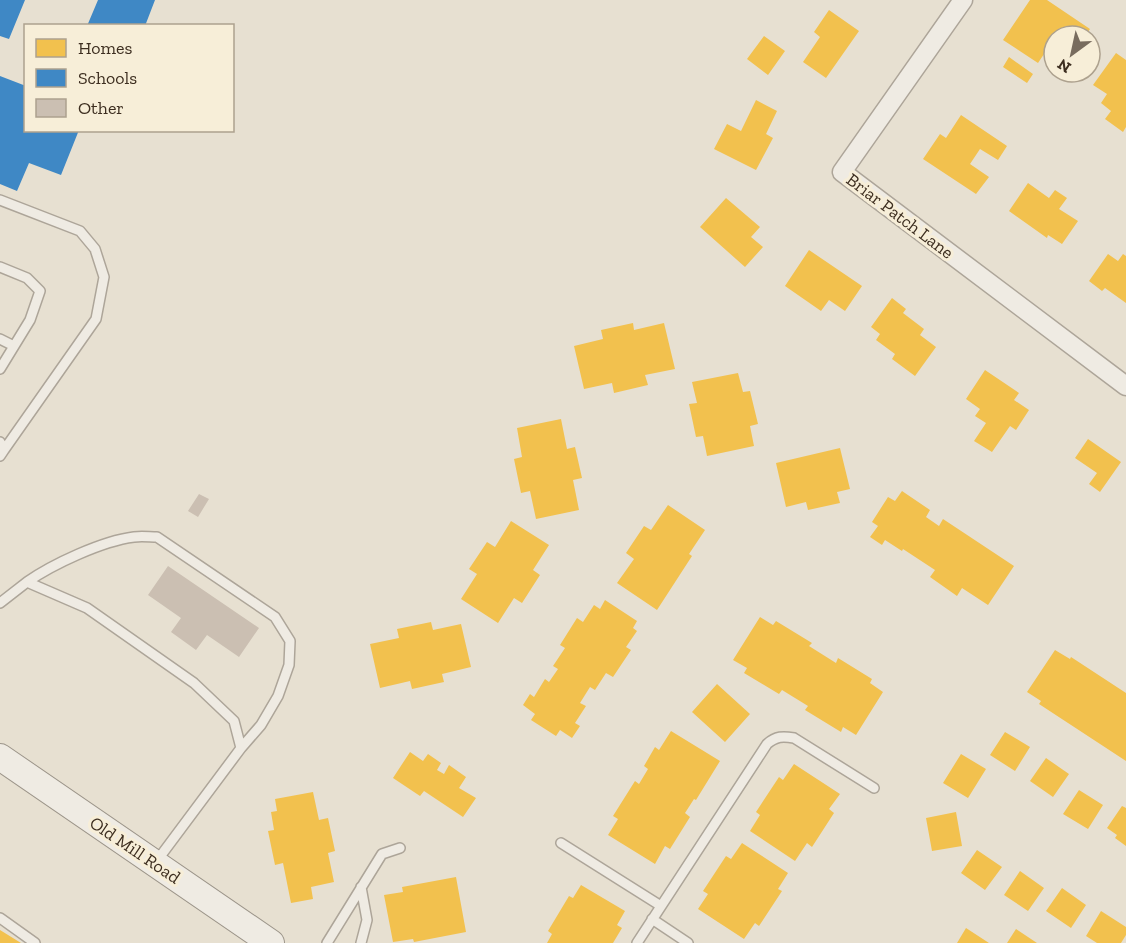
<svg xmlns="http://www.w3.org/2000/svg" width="1126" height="943" viewBox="0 0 1126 943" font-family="'Zilla Slab',serif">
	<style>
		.homes { fill: #f2c14e }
		.schools { fill: #3f88c5 }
		.building { fill: #cbbfb2 }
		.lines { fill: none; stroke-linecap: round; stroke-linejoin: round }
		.lane-casing { stroke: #ada599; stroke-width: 12 }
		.street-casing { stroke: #ada599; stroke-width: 21 }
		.secondary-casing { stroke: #9c958a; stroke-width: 28 }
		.lane { stroke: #efebe3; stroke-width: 9 }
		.street { stroke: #efebe3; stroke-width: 18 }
		.secondary { stroke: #efebe3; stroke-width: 26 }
		.labels { text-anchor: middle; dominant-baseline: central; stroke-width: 6; stroke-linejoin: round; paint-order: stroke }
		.street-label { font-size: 18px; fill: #3d2e20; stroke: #f7eed8 }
	</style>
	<rect width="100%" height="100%" fill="#e7e0d1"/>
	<path class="homes" d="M1030,0H1047L1090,29L1085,36H1062L1058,33L1054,36V39L1038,63L1003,40Z
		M829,10L859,31L826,78L803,62L820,37L814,32Z
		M764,36L785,51L768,75L747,59Z
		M1116,53L1126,60V127L1123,132L1105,119L1111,111L1101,103L1107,94L1093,85Z
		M1009,57L1033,74L1027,83L1003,67Z
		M756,100L777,111L766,134L773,138L756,170L714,149L727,124L741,131Z
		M961,115L1007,146L998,160L980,149L970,164L989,177L976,194L923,159L940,134L946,138Z
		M1028,183L1049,198L1055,190L1067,198L1059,209L1078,221L1062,244L1048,235L1047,238L1009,211Z
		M726,198L760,227L751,237L763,247L745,267L700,227Z
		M809,250L862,286L845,311L829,300L821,311L785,286Z
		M1108,254L1118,261L1123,254L1126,256V303L1105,288L1102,291L1089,281Z
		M892,298L906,309L903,313L924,329L920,335L936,347L915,376L892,359L895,354L876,340L880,334L871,327Z
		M633,323L634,330L664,323L675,369L645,375L648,385L614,393L612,383L584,389L574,346L603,339L601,330Z
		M985,370L1019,393L1014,400L1029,410L1016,430L1010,426L992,452L974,441L986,423L975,416L980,409L966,399Z
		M738,373L743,392L750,391L758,424L750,426L754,446L707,456L703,436L696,437L689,404L697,403L692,382Z
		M561,419L567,449L575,447L582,478L573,480L579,510L536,519L530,491L521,493L514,459L522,457L517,428Z
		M1088,439L1121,462L1100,492L1089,484L1097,473L1075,458Z
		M840,448L850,489L837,492L840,503L808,510L806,502L786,507L776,463Z
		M902,491L930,510L926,517L939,526L943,519L1014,566L988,605L962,588L957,596L930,577L935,570L903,549L902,551L885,540L882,545L870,537L878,526L872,522L888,497L895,501Z
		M668,505L705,530L689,554L692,556L657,610L617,583L634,559L626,553L644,526L651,530Z
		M511,521L549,545L533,570L540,575L522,603L514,598L498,623L461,599L477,574L469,569L487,542L495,547Z
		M605,600L637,621L633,628L637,631L626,647L631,650L613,677L606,673L595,690L590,687L580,703L586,706L575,723L580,726L572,738L560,730L556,736L531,720L535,714L523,705L530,694L534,697L545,679L549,682L558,669L553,666L565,648L560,645L577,618L583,622L594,605L600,609Z
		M760,617L773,625L776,621L812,643L809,646L836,663L838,658L872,679L870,683L883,692L856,735L843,727L841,732L805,710L808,706L782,690L779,694L744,673L747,668L733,660Z
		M431,622L433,630L461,624L471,667L442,674L444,682L412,689L410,681L380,688L370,644L399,638L397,629Z
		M1055,650L1070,659L1071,657L1126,693V761L1039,704L1041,701L1027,692Z
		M717,684L750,714L725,742L692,712Z
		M671,731L720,761L696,800L694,799L685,813L690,817L670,849L665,846L655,864L608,835L618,819L613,816L635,781L639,784L648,769L644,766L655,747L659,750Z
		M1005,732L1030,747L1015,771L990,755Z
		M410,752L423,761L428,754L441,763L437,770L444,774L449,765L466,777L459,788L476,798L463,817L424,791L420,796L393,778Z
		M961,754L986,769L968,798L943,783Z
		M1046,758L1069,774L1053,797L1030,781Z
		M794,764L840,794L829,809L834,813L812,847L807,843L795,861L750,831L760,815L756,812L779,777L783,780Z
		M1079,790L1103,805L1088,829L1063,814Z
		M313,792L319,820L328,818L335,851L328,853L334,882L311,887L313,899L291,903L283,863L275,865L268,831L274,830L271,812L277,811L275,799Z
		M1122,806L1126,808V846L1115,838L1117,835L1107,828Z
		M956,812L962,846L932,851L926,818Z
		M742,843L788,873L778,889L782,891L759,926L755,923L744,939L698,909L708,894L703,891L726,856L731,859Z
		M977,850L1002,867L985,890L961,873Z
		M1020,871L1044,888L1028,911L1004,895Z
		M456,877L466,932L414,942L413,939L393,942L384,895L403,892L402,887Z
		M581,885L625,911L617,925L622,928L613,943H547L552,934L548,931L569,896L573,898Z
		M1062,888L1086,905L1071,928L1046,911Z
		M1101,911L1126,927V935L1121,943H1097L1086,936Z
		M966,928L989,943H957Z
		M1016,929L1037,943H1007Z
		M0,930L21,943H0Z"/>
	<path class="schools" d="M0,0H25L9,39L0,36Z
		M98,0H155L145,26H87Z
		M0,76L26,86V130H79L61,175L29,163L17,191L0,184Z"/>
	<path class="building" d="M199,494L209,499L198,517L188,511Z
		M168,566L259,628L239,657L207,635L196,650L171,632L181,618L148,595Z"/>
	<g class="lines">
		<defs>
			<path id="lane" d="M0,200L80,231L95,249L104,277L96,319L4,450
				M0,267L27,278L40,291L30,320L0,369
				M0,339L14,346
				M0,442L4,450L0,456
				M27,582C53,564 102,541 134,537C141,536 150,537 157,537L275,617L290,641L289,665L278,696L261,725L241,748
				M0,603L27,582L87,608L194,683L234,721L241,748L156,862
				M561,843L661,906
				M0,918L35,943
				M652,919L688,943
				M327,943L382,854L400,848
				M361,943L367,920L361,887
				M637,943L767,744C776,736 783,736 794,738L874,788"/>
			<path id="street" d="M963,0L842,172L1126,386"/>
			<path id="secondary" d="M0,757L271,943"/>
		</defs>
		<use href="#lane" class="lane-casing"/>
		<use href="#street" class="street-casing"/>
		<use href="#secondary" class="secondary-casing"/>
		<use href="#lane" class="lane"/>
		<use href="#street" class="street"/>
		<use href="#secondary" class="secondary"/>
	</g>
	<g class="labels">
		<g class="street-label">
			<text transform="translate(900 216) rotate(37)">Briar Patch Lane</text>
			<text transform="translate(135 850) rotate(34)">Old Mill Road</text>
		</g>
	</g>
	<rect x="24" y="24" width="210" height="108" fill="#f7eed8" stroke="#ada18e" stroke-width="1.5"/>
	<rect x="36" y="39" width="30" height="18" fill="#f2c14e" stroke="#ada18e" stroke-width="1.5"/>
	<text x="78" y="54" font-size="18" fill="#3d2e20">Homes</text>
	<rect x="36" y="69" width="30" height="18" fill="#3f88c5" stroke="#ada18e" stroke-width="1.5"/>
	<text x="78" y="84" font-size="18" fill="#3d2e20">Schools</text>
	<rect x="36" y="99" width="30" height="18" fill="#cbbfb2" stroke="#ada18e" stroke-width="1.5"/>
	<text x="78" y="114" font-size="18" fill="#3d2e20">Other</text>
	<g transform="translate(1072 54) rotate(213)"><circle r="28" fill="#f7eed8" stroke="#ada18e" stroke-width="1.5"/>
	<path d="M0-4.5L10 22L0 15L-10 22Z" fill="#786c5e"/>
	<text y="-9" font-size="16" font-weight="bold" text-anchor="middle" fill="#3d2e20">N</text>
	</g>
</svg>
